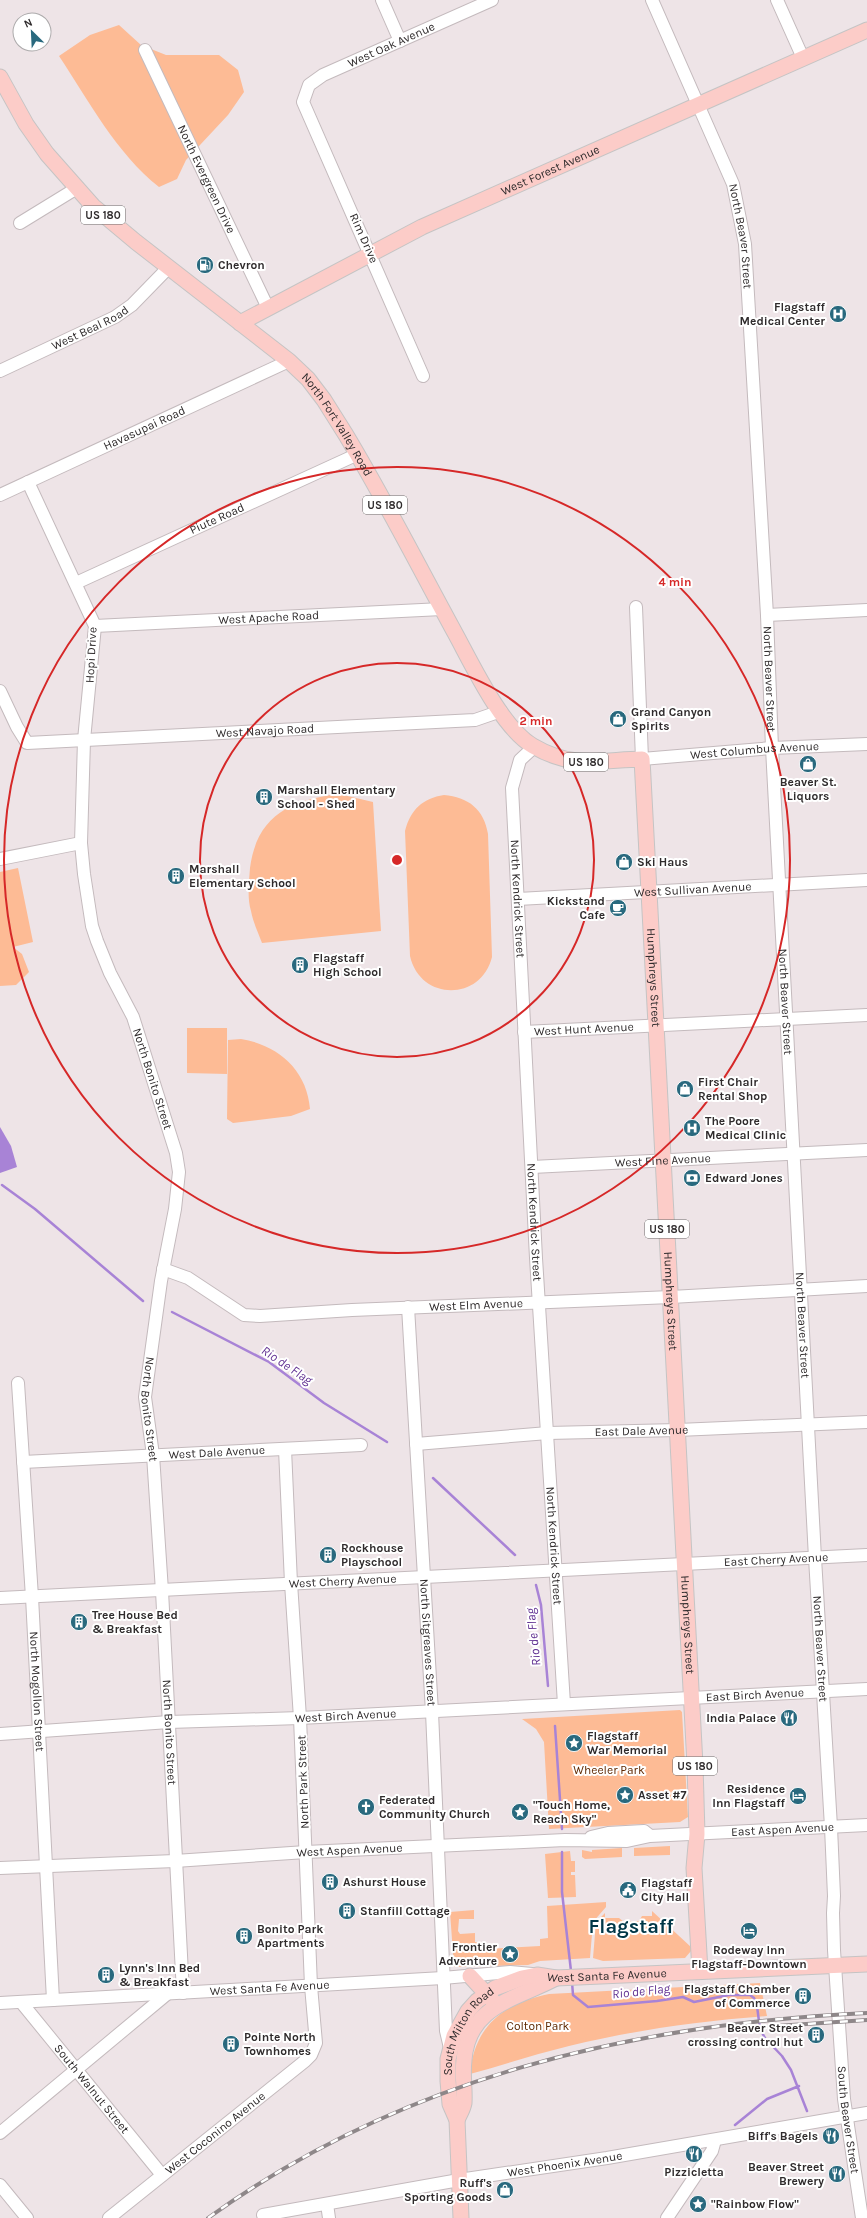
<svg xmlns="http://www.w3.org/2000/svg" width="867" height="2218" viewBox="0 0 867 2218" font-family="Karla,sans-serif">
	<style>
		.green { fill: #fdbb95 }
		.water { fill: #a883d6 }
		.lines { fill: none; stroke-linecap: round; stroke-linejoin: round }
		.stream { stroke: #a883d6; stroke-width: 2.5 }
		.minor-casing { stroke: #c4babd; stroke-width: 14 }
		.major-casing { stroke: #c5c4c4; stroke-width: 17 }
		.minor { stroke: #fff; stroke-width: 12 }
		.major { stroke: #fcccc8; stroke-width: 15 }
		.rail-casing { stroke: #8e8789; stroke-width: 4 }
		.rail { stroke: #fff; stroke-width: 2.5; stroke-dasharray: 8; stroke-linecap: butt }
		.ring { fill: none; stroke: #d62828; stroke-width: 2 }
		.labels { text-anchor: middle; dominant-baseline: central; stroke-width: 4; stroke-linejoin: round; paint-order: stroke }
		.shield { fill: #fff; stroke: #6d6b6b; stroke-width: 1 }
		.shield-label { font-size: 11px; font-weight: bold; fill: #2f2b2c }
		.street-label { font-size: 12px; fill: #2f2b2c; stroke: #fff }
		.poi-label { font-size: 12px; font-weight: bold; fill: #2f2b2c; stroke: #fff; text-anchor: start }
		.park-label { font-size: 12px; fill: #5e2800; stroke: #fff }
		.water-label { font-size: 13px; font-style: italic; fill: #613192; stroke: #fff }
		.town-label { font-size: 20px; font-weight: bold; fill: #003747; stroke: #fff }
		.centre { fill: #d62828; stroke: #fff; stroke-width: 2 }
		.ring-label { font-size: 12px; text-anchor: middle; font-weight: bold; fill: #d62828; stroke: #fff; stroke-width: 4; stroke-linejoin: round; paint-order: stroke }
	</style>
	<rect width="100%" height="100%" fill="#eee4e7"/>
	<path class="green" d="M119,25L141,45L166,55H219L238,70L244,92L228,115L186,160L177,179L159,187C116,153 89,101 59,56L90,35Z
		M339,794L373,802L381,931L262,943C258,932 253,922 251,911C247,898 249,882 250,868C257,815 291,800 339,794Z
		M444,795C468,797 484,809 488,834L492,957C481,1002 420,1001 410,956L405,831C410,810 423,798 444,795Z
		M18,868L33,942L13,947L22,954L29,972L16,985L0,986V872Z
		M187,1028H227V1074L187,1073Z
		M241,1039C278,1045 307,1070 310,1109L291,1116L233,1123L227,1119L228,1040Z
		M680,1710L682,1712L688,1817L680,1822L549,1829L544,1742L536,1729L522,1719Z
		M670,1846V1855L634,1856V1848Z
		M622,1848V1857L585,1859L582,1857V1850L592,1852V1850Z
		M570,1851L571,1861H575V1872H571V1875H575L576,1897L548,1898L545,1854Z
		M606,1902V1907L593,1922L590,1958L540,1961L528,1965L454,1967L450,1912L474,1910V1919H459L458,1931L460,1934L475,1933V1942L483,1943L485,1949L540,1946V1939L548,1938L547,1906Z
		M652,1911L691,1947V1951L685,1958L603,1961L593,1958L596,1922L605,1913V1918H619L624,1922L639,1921L642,1916H652Z
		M760,1983L767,2016C700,2021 635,2030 569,2046C536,2054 503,2065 470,2074C474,2026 504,2003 549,1994Z"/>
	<path class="water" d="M0,1127L11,1146L17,1167L0,1173Z"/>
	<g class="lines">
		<path class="stream" d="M2,1185L35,1209L143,1301
			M172,1312L269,1362L324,1403L387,1442
			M433,1478L515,1555
			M536,1585L541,1605L548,1686
			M555,1726L562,1829
			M562,1852V1892L571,1971
			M572,1982L573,1995L588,2007L657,2001L683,1997L694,2002L729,1995H750L754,1998L757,2006L760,2029L765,2038L782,2056L791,2070L807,2111
			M735,2125L767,2099L799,2086"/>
		<defs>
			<g id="minor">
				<path d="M382,0L400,41"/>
				<path id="s1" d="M652,0L733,184L745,244L767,615L772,748L815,1558L831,1827L834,1896L833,1913L834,1950L844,2099L862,2218"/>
				<path d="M777,0L803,58"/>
				<path id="s2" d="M145,50L268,308"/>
				<path d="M20,223L77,188"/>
				<path id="s3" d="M0,371L115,317L132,305L169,267"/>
				<path id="s4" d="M423,376L303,102L309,85L323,75L492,0"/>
				<path id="s5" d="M28,482L95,626L84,740L81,843L84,874L92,926L97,941L110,973L133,1017L176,1153L179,1172L175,1209L161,1281L145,1397L153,1455L162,1591L183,1993"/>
				<path id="s6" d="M0,495L289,361"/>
				<path id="s7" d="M76,583L358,454"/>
				<path id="s8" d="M636,607L642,759L772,748L867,744"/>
				<path d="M767,615L867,610"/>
				<path id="s9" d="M95,626L442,609"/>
				<path id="s10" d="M0,691L17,727L27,743L475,720L501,711"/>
				<path id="s11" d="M534,747L520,760L512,788L536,1258L564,1704"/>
				<path d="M0,859L81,843"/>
				<path id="s12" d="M518,899L867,880"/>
				<path id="s13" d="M524,1032L867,1015"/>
				<path id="s14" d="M532,1167L867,1150"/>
				<path id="s15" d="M163,1269L188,1278L244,1315L260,1316L352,1310L671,1297L867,1286"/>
				<path id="s16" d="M408,1307L432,1712L446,2031L450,2048"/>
				<path id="s17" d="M18,1383L32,1597L53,2000"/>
				<path id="s18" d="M416,1444L548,1433L678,1430L867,1422"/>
				<path id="s19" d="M23,1462L361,1445"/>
				<path id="s20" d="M0,1598L867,1555"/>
				<path id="s21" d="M0,1734L169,1722L300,1718L867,1689"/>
				<path d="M591,1837L608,1833L644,1831L649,1835"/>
				<path id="s22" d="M0,1868L175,1861L306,1852L565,1840L627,1841L650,1836L867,1825"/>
				<path id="s23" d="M21,2002L162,2175"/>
				<path id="s24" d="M0,2003L443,1978L510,1972L532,1974"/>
				<path d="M0,2133L167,1994"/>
				<path d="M0,2185L27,2218"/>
				<path d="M327,2204L329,2218"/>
				<path id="s25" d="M263,2215L459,2180L607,2158L867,2113"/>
				<path id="s26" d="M109,2218L305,2061L311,2055L316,2043L311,1986L300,1718L291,1583L285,1449"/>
				<path d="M667,2218L712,2151L715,2140"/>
			</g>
			<g id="major">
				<path id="s27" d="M0,77L26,124L47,154L93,206L136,242L289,361L308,379L324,400L346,435C385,500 419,567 455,633C473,666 502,728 533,746C572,769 600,760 642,759L695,1765L697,1834L694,1868L700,1971"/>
				<path id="s28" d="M240,323L422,227L867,30"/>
				<path d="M470,1976L493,2001"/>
				<path d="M457,2120C459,2115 463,2109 464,2103C465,2089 462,2075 464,2060C468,2005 517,1999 556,1978"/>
				<path id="s29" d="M461,2218L457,2120L450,2104L448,2081V2059L454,2036L468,2011L477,2001L495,1988L522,1978L537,1975L556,1978L867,1964"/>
			</g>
		</defs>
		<use href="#minor" class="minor-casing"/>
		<use href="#major" class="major-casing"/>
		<use href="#minor" class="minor"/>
		<use href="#major" class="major"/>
		<defs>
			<path id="rail" d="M776,2026L867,2020
				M208,2218C402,2078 632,2024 867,2013"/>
		</defs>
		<use href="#rail" class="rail-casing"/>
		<use href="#rail" class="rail"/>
	</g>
	<g class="ring">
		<circle cx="397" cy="860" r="197"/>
		<circle cx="397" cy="860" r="393"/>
	</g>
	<defs>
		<symbol id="fuel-disc" viewBox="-11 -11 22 22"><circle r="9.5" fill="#29697e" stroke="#fff"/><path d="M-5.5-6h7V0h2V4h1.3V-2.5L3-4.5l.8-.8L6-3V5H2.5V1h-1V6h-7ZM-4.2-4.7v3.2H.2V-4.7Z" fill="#fff"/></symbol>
		<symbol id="hospital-disc" viewBox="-11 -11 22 22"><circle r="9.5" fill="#29697e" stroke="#fff"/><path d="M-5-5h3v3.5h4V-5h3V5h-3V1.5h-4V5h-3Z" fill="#fff"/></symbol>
		<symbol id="shop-disc" viewBox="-11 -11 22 22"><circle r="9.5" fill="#29697e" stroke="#fff"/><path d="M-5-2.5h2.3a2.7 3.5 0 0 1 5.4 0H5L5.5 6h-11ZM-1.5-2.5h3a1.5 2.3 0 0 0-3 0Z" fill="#fff"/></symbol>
		<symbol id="building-disc" viewBox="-11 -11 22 22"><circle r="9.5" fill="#29697e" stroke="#fff"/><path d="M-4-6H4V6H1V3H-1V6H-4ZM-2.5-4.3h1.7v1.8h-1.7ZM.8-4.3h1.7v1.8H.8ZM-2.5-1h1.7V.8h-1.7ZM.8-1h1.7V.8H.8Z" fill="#fff"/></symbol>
		<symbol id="cafe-disc" viewBox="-11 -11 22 22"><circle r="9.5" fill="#29697e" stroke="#fff"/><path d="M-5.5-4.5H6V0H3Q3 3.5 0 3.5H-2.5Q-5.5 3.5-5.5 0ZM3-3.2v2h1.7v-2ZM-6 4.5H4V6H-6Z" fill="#fff"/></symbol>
		<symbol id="bank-disc" viewBox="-11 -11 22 22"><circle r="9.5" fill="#29697e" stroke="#fff"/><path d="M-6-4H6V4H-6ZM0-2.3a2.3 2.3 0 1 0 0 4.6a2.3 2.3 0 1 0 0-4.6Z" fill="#fff"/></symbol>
		<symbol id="restaurant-disc" viewBox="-11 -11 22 22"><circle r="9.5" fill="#29697e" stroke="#fff"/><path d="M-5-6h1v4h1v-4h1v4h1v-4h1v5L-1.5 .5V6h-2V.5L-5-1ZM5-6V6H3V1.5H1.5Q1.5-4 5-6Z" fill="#fff"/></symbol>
		<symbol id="sight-disc" viewBox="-11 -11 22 22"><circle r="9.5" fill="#29697e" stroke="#fff"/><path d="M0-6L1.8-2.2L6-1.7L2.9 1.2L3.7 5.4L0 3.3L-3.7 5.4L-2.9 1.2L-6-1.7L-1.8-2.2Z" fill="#fff"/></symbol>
		<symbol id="hotel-disc" viewBox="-11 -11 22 22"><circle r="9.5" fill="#29697e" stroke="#fff"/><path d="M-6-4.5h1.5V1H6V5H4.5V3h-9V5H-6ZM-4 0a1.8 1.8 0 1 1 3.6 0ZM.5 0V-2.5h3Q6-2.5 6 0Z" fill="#fff"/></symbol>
		<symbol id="church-disc" viewBox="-11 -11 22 22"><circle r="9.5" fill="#29697e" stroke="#fff"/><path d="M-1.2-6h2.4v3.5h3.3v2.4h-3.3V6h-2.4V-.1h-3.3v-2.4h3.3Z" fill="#fff"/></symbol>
		<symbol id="civic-disc" viewBox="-11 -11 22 22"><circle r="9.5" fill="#29697e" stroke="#fff"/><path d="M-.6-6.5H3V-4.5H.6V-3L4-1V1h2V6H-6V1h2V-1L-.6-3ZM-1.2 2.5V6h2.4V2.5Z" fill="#fff"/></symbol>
	</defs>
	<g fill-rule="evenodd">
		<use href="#fuel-disc" x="195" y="255" width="20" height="20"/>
		<use href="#hospital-disc" x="828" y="304" width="20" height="20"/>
		<use href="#shop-disc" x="608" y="709" width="20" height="20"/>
		<use href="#shop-disc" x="798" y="754" width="20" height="20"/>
		<use href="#building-disc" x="254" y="787" width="20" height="20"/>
		<use href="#shop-disc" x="614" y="852" width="20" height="20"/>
		<use href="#building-disc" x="166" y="866" width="20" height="20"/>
		<use href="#cafe-disc" x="608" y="898" width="20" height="20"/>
		<use href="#building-disc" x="290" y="955" width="20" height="20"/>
		<use href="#shop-disc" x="675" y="1079" width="20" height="20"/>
		<use href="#hospital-disc" x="682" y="1118" width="20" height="20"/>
		<use href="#bank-disc" x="682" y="1168" width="20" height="20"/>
		<use href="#building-disc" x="318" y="1545" width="20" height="20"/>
		<use href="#building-disc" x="69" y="1612" width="20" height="20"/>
		<use href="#restaurant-disc" x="779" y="1708" width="20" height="20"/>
		<use href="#sight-disc" x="564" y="1733" width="20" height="20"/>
		<use href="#sight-disc" x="615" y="1785" width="20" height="20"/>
		<use href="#hotel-disc" x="788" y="1786" width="20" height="20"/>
		<use href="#church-disc" x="356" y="1797" width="20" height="20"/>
		<use href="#sight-disc" x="510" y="1802" width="20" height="20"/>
		<use href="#building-disc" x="320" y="1872" width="20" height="20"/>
		<use href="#civic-disc" x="618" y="1880" width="20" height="20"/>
		<use href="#building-disc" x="337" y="1901" width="20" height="20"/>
		<use href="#hotel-disc" x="739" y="1921" width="20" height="20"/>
		<use href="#building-disc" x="234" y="1926" width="20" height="20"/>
		<use href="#sight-disc" x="500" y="1944" width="20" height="20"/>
		<use href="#building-disc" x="96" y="1965" width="20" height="20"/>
		<use href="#building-disc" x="793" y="1986" width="20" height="20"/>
		<use href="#building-disc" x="806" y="2025" width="20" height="20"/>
		<use href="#building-disc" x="221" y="2034" width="20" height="20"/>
		<use href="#restaurant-disc" x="821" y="2126" width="20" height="20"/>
		<use href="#restaurant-disc" x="684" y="2144" width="20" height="20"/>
		<use href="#restaurant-disc" x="827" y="2164" width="20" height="20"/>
		<use href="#shop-disc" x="495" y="2180" width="20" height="20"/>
		<use href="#sight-disc" x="688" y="2194" width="20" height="20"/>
	</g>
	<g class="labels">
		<g class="shield">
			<rect x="81" y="206" width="44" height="18" rx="3"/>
			<rect x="363" y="496" width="44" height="18" rx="3"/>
			<rect x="564" y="753" width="44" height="18" rx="3"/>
			<rect x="645" y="1220" width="44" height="18" rx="3"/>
			<rect x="673" y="1757" width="44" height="18" rx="3"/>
		</g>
		<g class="shield-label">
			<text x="103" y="215">US 180</text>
			<text x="385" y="505">US 180</text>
			<text x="586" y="762">US 180</text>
			<text x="667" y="1229">US 180</text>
			<text x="695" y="1766">US 180</text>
		</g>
		<g class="street-label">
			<text stroke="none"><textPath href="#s4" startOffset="409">West Oak Avenue</textPath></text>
			<text stroke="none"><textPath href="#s28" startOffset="346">West Forest Avenue</textPath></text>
			<text stroke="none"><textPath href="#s2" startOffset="143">North Evergreen Drive</textPath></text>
			<text stroke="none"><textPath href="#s1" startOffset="254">North Beaver Street</textPath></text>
			<text transform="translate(364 238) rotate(66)">Rim Drive</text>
			<text stroke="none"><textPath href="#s3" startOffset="100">West Beal Road</textPath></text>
			<text stroke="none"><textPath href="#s27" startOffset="490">North Fort Valley Road</textPath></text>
			<text stroke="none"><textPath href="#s6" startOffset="159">Havasupai Road</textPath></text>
			<text stroke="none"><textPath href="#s7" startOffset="155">Piute Road</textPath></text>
			<text stroke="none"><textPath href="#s9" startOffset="174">West Apache Road</textPath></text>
			<text transform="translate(91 655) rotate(-87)">Hopi Drive</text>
			<text stroke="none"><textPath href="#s1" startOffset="698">North Beaver Street</textPath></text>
			<text stroke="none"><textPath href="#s10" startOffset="297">West Navajo Road</textPath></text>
			<text stroke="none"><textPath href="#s8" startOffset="265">West Columbus Avenue</textPath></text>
			<text stroke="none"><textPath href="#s12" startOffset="175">West Sullivan Avenue</textPath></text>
			<text stroke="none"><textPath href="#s11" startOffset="159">North Kendrick Street</textPath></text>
			<text stroke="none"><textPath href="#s27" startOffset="1199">Humphreys Street</textPath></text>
			<text stroke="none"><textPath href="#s1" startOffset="1021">North Beaver Street</textPath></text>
			<text stroke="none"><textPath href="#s13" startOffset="60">West Hunt Avenue</textPath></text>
			<text stroke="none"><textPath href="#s5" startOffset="625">North Bonito Street</textPath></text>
			<text stroke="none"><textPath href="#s14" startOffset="131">West Fine Avenue</textPath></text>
			<text stroke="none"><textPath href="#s11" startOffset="483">North Kendrick Street</textPath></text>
			<text stroke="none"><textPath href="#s27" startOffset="1523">Humphreys Street</textPath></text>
			<text stroke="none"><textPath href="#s15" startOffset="326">West Elm Avenue</textPath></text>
			<text stroke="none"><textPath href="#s1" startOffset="1345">North Beaver Street</textPath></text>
			<text stroke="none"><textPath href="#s5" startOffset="962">North Bonito Street</textPath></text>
			<text stroke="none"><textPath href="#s18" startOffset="226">East Dale Avenue</textPath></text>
			<text stroke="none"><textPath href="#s19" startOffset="194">West Dale Avenue</textPath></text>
			<text stroke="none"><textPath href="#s11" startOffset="807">North Kendrick Street</textPath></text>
			<text stroke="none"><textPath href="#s20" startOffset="777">East Cherry Avenue</textPath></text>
			<text stroke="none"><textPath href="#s20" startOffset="343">West Cherry Avenue</textPath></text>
			<text stroke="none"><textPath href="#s27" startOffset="1847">Humphreys Street</textPath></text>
			<text stroke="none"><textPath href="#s16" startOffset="336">North Sitgreaves Street</textPath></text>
			<text stroke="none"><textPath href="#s1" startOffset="1669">North Beaver Street</textPath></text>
			<text stroke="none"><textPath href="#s17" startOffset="309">North Mogollon Street</textPath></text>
			<text stroke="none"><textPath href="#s21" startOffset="756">East Birch Avenue</textPath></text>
			<text stroke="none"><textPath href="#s21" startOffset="346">West Birch Avenue</textPath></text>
			<text stroke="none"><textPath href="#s5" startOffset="1286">North Bonito Street</textPath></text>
			<text transform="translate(303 1782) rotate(-92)">North Park Street</text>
			<text stroke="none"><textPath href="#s22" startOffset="784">East Aspen Avenue</textPath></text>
			<text stroke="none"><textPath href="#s22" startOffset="350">West Aspen Avenue</textPath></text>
			<text stroke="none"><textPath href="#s29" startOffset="363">West Santa Fe Avenue</textPath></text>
			<text stroke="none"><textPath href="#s24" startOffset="270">West Santa Fe Avenue</textPath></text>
			<text stroke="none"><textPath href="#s29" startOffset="195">South Milton Road</textPath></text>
			<text stroke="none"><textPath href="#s23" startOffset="112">South Walnut Street</textPath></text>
			<text stroke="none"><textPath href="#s1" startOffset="2141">South Beaver Street</textPath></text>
			<text stroke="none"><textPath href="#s26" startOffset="136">West Coconino Avenue</textPath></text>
			<text stroke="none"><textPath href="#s25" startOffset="306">West Phoenix Avenue</textPath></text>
		</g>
		<g class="poi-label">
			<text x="218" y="265">Chevron</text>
			<text x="825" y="307" text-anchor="end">Flagstaff<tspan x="825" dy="14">Medical Center</tspan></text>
			<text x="631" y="712">Grand Canyon<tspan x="631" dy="14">Spirits</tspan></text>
			<text x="808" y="782" text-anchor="middle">Beaver St.<tspan x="808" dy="14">Liquors</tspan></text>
			<text x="277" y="790">Marshall Elementary<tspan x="277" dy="14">School - Shed</tspan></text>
			<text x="637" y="862">Ski Haus</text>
			<text x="189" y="869">Marshall<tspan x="189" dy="14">Elementary School</tspan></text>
			<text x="605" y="901" text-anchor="end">Kickstand<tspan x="605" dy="14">Cafe</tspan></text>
			<text x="313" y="958">Flagstaff<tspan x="313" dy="14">High School</tspan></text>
			<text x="698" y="1082">First Chair<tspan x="698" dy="14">Rental Shop</tspan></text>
			<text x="705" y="1121">The Poore<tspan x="705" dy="14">Medical Clinic</tspan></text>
			<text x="705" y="1178">Edward Jones</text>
			<text x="341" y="1548">Rockhouse<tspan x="341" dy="14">Playschool</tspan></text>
			<text x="92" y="1615">Tree House Bed<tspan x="92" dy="14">&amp; Breakfast</tspan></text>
			<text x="776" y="1718" text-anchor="end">India Palace</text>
			<text x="587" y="1736">Flagstaff<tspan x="587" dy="14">War Memorial</tspan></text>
			<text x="785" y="1789" text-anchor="end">Residence<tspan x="785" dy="14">Inn Flagstaff</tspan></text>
			<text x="638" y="1795">Asset #7</text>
			<text x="379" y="1800">Federated<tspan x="379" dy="14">Community Church</tspan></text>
			<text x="533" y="1805">"Touch Home,<tspan x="533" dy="14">Reach Sky"</tspan></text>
			<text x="343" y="1882">Ashurst House</text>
			<text x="641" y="1883">Flagstaff<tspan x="641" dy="14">City Hall</tspan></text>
			<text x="360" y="1911">Stanfill Cottage</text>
			<text x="257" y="1929">Bonito Park<tspan x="257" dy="14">Apartments</tspan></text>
			<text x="497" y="1947" text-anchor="end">Frontier<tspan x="497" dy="14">Adventure</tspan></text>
			<text x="749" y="1950" text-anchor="middle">Rodeway Inn<tspan x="749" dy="14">Flagstaff-Downtown</tspan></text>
			<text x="119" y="1968">Lynn's Inn Bed<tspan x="119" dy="14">&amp; Breakfast</tspan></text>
			<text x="790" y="1989" text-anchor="end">Flagstaff Chamber<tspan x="790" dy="14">of Commerce</tspan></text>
			<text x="803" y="2028" text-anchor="end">Beaver Street<tspan x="803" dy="14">crossing control hut</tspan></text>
			<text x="244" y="2037">Pointe North<tspan x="244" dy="14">Townhomes</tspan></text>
			<text x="818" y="2136" text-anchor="end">Biff's Bagels</text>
			<text x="824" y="2167" text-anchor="end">Beaver Street<tspan x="824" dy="14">Brewery</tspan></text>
			<text x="694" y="2172" text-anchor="middle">Pizzicletta</text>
			<text x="492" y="2183" text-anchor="end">Ruff's<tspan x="492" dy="14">Sporting Goods</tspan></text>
			<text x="711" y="2204">"Rainbow Flow"</text>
		</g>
		<g class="park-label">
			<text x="609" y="1770">Wheeler Park</text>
			<text x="538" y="2026">Colton Park</text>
		</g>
		<g class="water-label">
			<text transform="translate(287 1365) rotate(34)">Rio de Flag</text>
			<text transform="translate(533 1637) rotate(-96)">Rio de Flag</text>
			<text transform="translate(641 1991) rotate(-6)">Rio de Flag</text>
		</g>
		<g class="town-label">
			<text x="631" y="1926">Flagstaff</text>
		</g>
	</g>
	<circle cx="397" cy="860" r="6" class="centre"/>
	<g class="ring-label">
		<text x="675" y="586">4 min</text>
		<text x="536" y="725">2 min</text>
	</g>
	<g transform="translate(32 32) rotate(336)"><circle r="19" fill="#ffffff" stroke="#acaaab"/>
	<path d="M0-3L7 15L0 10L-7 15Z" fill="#29697e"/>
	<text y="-6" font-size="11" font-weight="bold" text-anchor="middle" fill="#2f2b2c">N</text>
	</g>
</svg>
